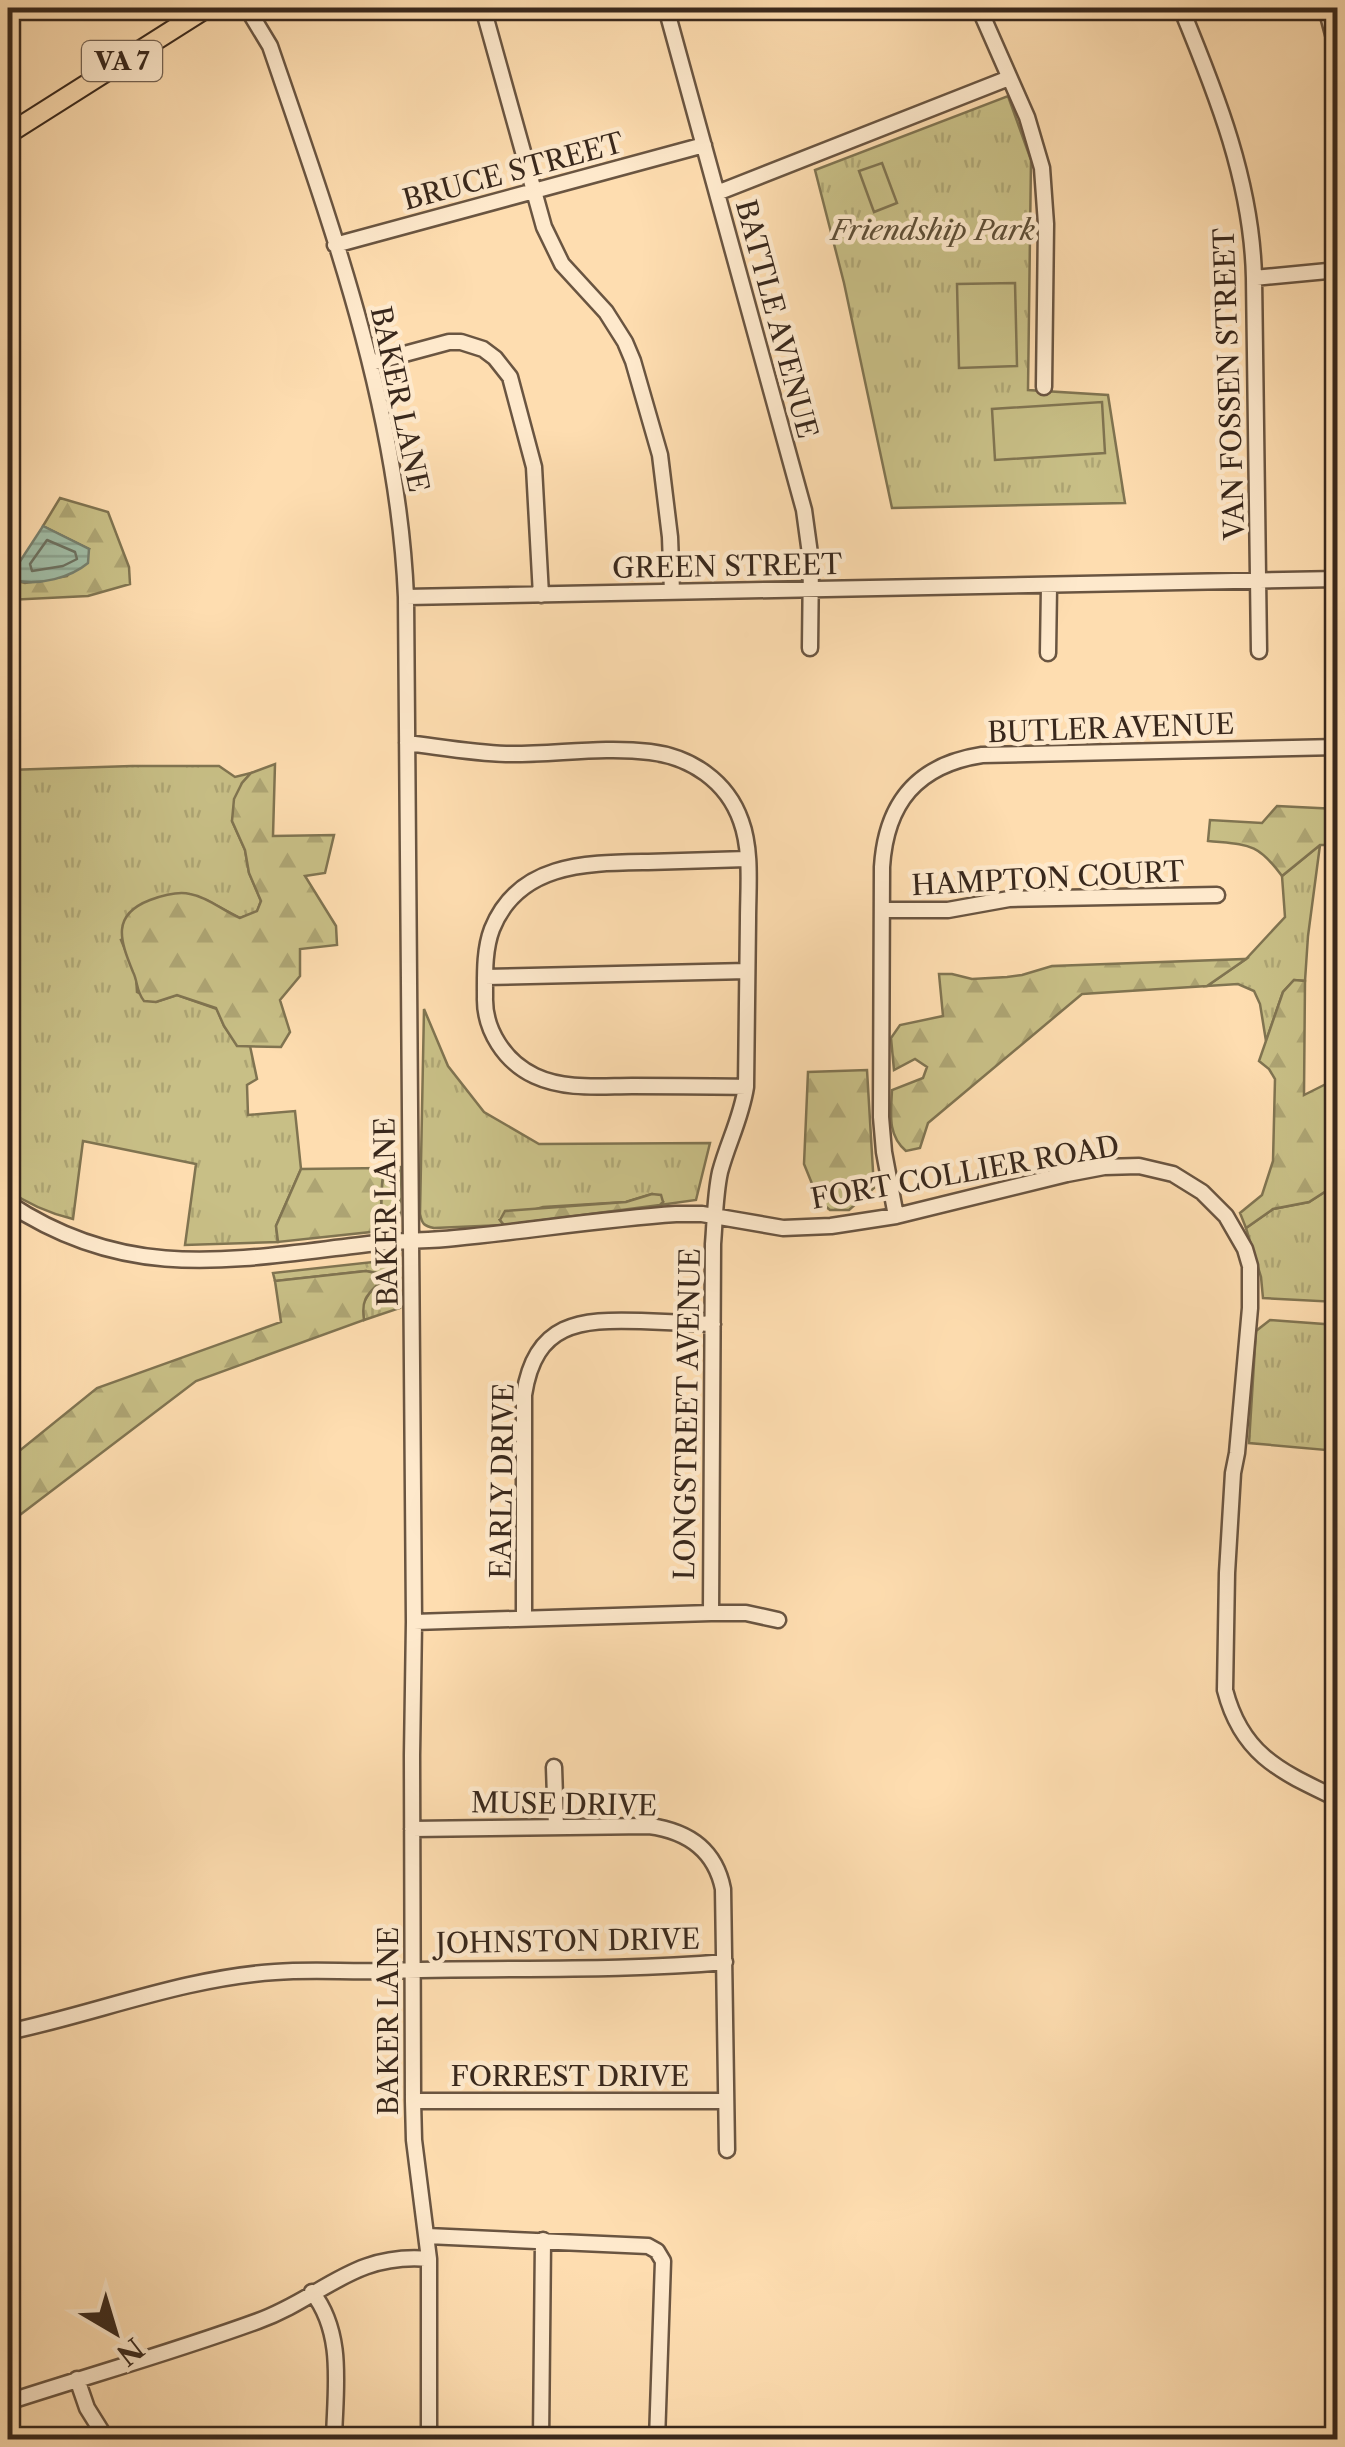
<svg xmlns="http://www.w3.org/2000/svg" width="1345" height="2447" viewBox="0 0 1345 2447" font-family="'Libre Caslon Text',serif">
	<style>
		.grass { fill: url(#grass-tufts); stroke: #807451; stroke-width: 2.5 }
		.forest { fill: url(#forest-firs); stroke: #807451; stroke-width: 2.5 }
		.pitch { fill: #c8bf86; stroke: #807451; stroke-width: 2.5 }
		.water { fill: url(#water-rules); stroke: #77816f; stroke-width: 2.5 }
		.lines { fill: none; stroke-linecap: round; stroke-linejoin: round }
		.shore { stroke: #6d7261; stroke-width: 2.5 }
		.minor-casing { stroke: #6a5541; stroke-width: 19 }
		.major-casing { stroke: #39281c; stroke-width: 22 }
		.minor { stroke: #fee9cc; stroke-width: 14 }
		.major { stroke: #feddb0; stroke-width: 18 }
		.labels { text-anchor: middle; dominant-baseline: central; stroke-width: 9; stroke-linejoin: round; paint-order: stroke }
		.shield { fill: #fee9cc; stroke: #746251; stroke-width: 2.5 }
		.shield-label { font-size: 25px; font-weight: bold; fill: #39281c }
		.street-label { font-size: 28px; fill: #39281c; stroke: #fee9cc }
		.park-label { font-size: 28px; font-style: italic; fill: #5d4e36; stroke: #fee9cc }
	</style>
	<defs>
		<pattern id="grass-tufts" width="24" height="20" patternUnits="userSpaceOnUse" patternTransform="scale(2.5)"><rect width="24" height="20" fill="#c8bf86"/><path d="M3 7l-1-3M5 7V3M7 7l1-3M15 17l-1-3M17 17v-4M19 17l1-3" fill="none" stroke="#ada473"/></pattern>
		<pattern id="forest-firs" width="22" height="20" patternUnits="userSpaceOnUse" patternTransform="scale(2.5)"><rect width="22" height="20" fill="#c8bf86"/><path d="M5 1l3.5 6h-7zM16 11l3.5 6h-7z" fill="#ada473"/></pattern>
		<pattern id="water-rules" width="6" height="5" patternUnits="userSpaceOnUse" patternTransform="scale(2.5)"><rect width="6" height="5" fill="#a1bda6"/><path d="M0 2.5h6" fill="none" stroke="#8ba28e"/></pattern>
	</defs>
	<rect width="100%" height="100%" fill="#feddb0"/>
	<filter id="stains"><feTurbulence type="fractalNoise" baseFrequency=".002" numOctaves="4"/><feColorMatrix values="0 0 0 0 .2 0 0 0 0 .09 0 0 0 0 .02 0 0 0 .5 -.17"/></filter>
	<radialGradient id="worn" r=".72"><stop offset=".6" stop-color="#630" stop-opacity="0"/><stop offset="1" stop-color="#630" stop-opacity=".3"/></radialGradient>
	<path class="grass" d="M1008,96L1031,160L1028,390L1108,395L1125,503L892,508L844,283L815,170Z
		M132,766H219L235,777L251,773L242,783L232,821L245,850L249,873L261,901L257,912L240,918L208,901L121,940L136,976L137,992L156,1002L177,995L217,1009L224,1026L237,1045L250,1046L257,1079L247,1085L248,1115L295,1111L301,1169L276,1226L278,1242L185,1245L196,1164L83,1141L73,1219C48,1213 29,1205 8,1190V770Z
		M1320,845L1308,936L1305,981L1294,980L1283,992L1266,1041L1260,1004L1254,991L1238,984L1207,986L1246,959L1285,917L1282,876Z
		M424,1009L448,1066L484,1112L539,1144L710,1143L696,1200L660,1205L663,1202L652,1194L626,1202L543,1207L500,1220L504,1225L434,1228C424,1226 422,1224 420,1214Z
		M400,1167V1215L395,1225L380,1231C382,1210 380,1189 384,1168Z
		M1337,1184V1302L1263,1298L1261,1277L1246,1228L1273,1209L1309,1202Z
		M382,1261L396,1270L400,1308L364,1320L362,1305L370,1292L381,1281L379,1273L366,1271L275,1281L273,1273Z
		M1270,1320L1337,1325V1451L1249,1443L1256,1331Z"/>
	<path class="forest" d="M60,498L108,512L129,567L130,584L88,596L8,600V580L13,572L17,581L25,583L67,576L89,549L43,526Z
		M275,764L273,836L334,835L325,873L305,876L336,926L337,945L300,949V976L280,1000L290,1032L281,1047L237,1046L224,1026L216,1008L177,995L156,1002L144,1001C136,991 138,982 133,972C120,940 111,915 150,900C161,896 178,891 190,894C208,897 223,911 240,918L257,911L261,901L249,873L245,850L232,821L234,799L242,783L251,773Z
		M1277,806L1337,809V845H1320L1282,876C1257,842 1248,845 1208,841L1210,820L1262,823Z
		M1246,959L1207,986L1082,994L928,1123L920,1148L906,1151C887,1135 891,1113 892,1090L923,1078L927,1067L915,1059L894,1070L891,1038L900,1025L943,1016L939,974H952L972,979L1007,977L1022,975L1052,966Z
		M1294,980L1305,981L1304,1095L1332,1081L1337,1082V1184L1309,1202L1273,1209L1246,1228L1240,1213L1262,1195L1273,1161L1275,1079L1269,1069L1259,1061L1283,992Z
		M867,1070L874,1188L849,1210H830L819,1201L804,1164L808,1072Z
		M384,1168C380,1189 382,1210 380,1231L278,1242L276,1226L301,1169Z
		M652,1194L661,1195L663,1202L660,1205L504,1225L500,1220L505,1211L626,1202Z
		M366,1271L380,1274L381,1281C367,1295 361,1299 364,1320L196,1381L8,1524V1460L97,1388L281,1322L275,1281Z"/>
	<path class="pitch" d="M882,163L897,203L874,212L859,171Z
		M1015,283L1017,366L959,368L957,284Z
		M1102,402L1105,453L995,460L992,409Z"/>
	<path class="water" d="M43,526L89,549L88,563C70,578 40,585 18,581L13,572Z"/>
	<g class="lines">
		<path class="shore" d="M47,540L75,552L77,559L63,566L32,571L30,564Z"/>
		<defs>
			<path id="minor" d="M247,8L270,46C331,224 398,407 406,597L414,1622L412,1755L413,2101L414,2140L429,2259V2440
				M483,8L544,227L562,264L606,312L625,342L633,361L660,455L670,537L672,592
				M666,8L804,510L811,561L810,648
				M979,8L1027,117L1042,168L1046,224L1044,387
				M1181,8C1217,95 1252,183 1254,278L1259,651
				M1326,8L1338,53
				M717,193L1009,78
				M335,245L704,145
				M1254,278L1338,270
				M371,363L449,342H461L483,349L495,358L510,377L534,467L541,595
				M406,597L1338,579
				M1048,653L1049,586
				M407,743C440,747 473,753 506,754C553,755 602,746 650,752C691,757 727,781 741,821C752,851 748,888 748,920C747,975 747,1031 746,1087C741,1119 728,1142 720,1172C715,1195 715,1220 713,1244L711,1613
				M882,910H948L1009,899L1217,895
				M485,977L747,971
				M746,1087C708,1086 670,1086 632,1086C600,1086 565,1090 535,1076C505,1062 484,1030 485,997C485,975 484,950 492,929C519,862 588,863 648,862C681,861 714,860 747,859
				M8,1203C132,1286 241,1258 378,1243C404,1240 429,1241 455,1238C528,1231 602,1219 676,1214H702L783,1228L831,1226L896,1216L1067,1174L1104,1167L1139,1166L1173,1174L1202,1192L1226,1216L1245,1249L1250,1266V1308L1237,1453L1233,1473L1227,1573L1225,1690C1242,1756 1282,1772 1338,1799
				M896,1216L884,1152L881,1117L882,867C886,803 917,765 982,755L1338,747
				M524,1619V1395C535,1322 580,1319 641,1321C665,1322 689,1323 713,1324
				M414,1622L711,1613H746L778,1620
				M554,1767L556,1827
				M412,1829L649,1826C687,1831 715,1849 723,1889L727,2150
				M8,2032C97,2013 184,1978 275,1972C311,1969 346,1972 382,1971C496,1967 611,1972 725,1962
				M413,2101H726
				M427,2236L648,2246L657,2251L663,2261L657,2440
				M312,2292C345,2334 335,2389 334,2440
				M77,2379L87,2408L107,2440
				M8,2402C91,2375 176,2351 258,2321C322,2298 353,2252 429,2259
				M541,2440L543,2240"/>
			<path id="major" d="M8,134L207,8"/>
		</defs>
		<use href="#minor" class="minor-casing"/>
		<use href="#major" class="major-casing"/>
		<use href="#minor" class="minor"/>
		<use href="#major" class="major"/>
	</g>
	<g class="labels">
		<rect class="shield" x="82" y="41" width="80" height="40" rx="8"/>
		<g class="shield-label">
			<text x="122" y="61">VA 7</text>
		</g>
		<g class="street-label">
			<text transform="translate(513 171) rotate(-15)">BRUCE STREET</text>
			<text transform="translate(777 319) rotate(75)">BATTLE AVENUE</text>
			<text transform="translate(1229 384) rotate(-92)">VAN FOSSEN STREET</text>
			<text transform="translate(400 399) rotate(78)">BAKER LANE</text>
			<text transform="translate(727 566) rotate(-1)">GREEN STREET</text>
			<text transform="translate(1111 728) rotate(-2)">BUTLER AVENUE</text>
			<text transform="translate(1048 878) rotate(-3)">HAMPTON COURT</text>
			<text transform="translate(965 1172) rotate(-10)">FORT COLLIER ROAD</text>
			<text transform="translate(386 1212) rotate(-91)">BAKER LANE</text>
			<text transform="translate(687 1414) rotate(-89)">LONGSTREET AVENUE</text>
			<text transform="translate(502 1481) rotate(-89)">EARLY DRIVE</text>
			<text transform="translate(564 1804) rotate(1)">MUSE DRIVE</text>
			<text transform="translate(568 1941) rotate(-1)">JOHNSTON DRIVE</text>
			<text transform="translate(388 2021) rotate(-90)">BAKER LANE</text>
			<text x="570" y="2076">FORREST DRIVE</text>
		</g>
		<g class="park-label">
			<text x="933" y="230">Friendship Park</text>
		</g>
	</g>
	<rect width="1345" height="2447" fill="none" stroke="#feddb0" stroke-width="40"/>
	<rect x="10" y="10" width="1325" height="2427" fill="none" stroke="#39281c" stroke-width="5"/>
	<rect x="20" y="20" width="1305" height="2407" fill="none" stroke="#39281c" stroke-width="2.5"/>
	<g transform="translate(115 2332) rotate(142)" stroke="#fee9cc" stroke-width="8" paint-order="stroke">
	<path d="M0-8L18 38L0 25L-18 38Z" fill="#39281c"/>
	<text y="-15" font-size="28" font-weight="bold" text-anchor="middle" fill="#39281c">N</text>
	</g>
	<rect width="100%" height="100%" filter="url(#stains)"/>
	<rect width="100%" height="100%" fill="url(#worn)"/>
</svg>
